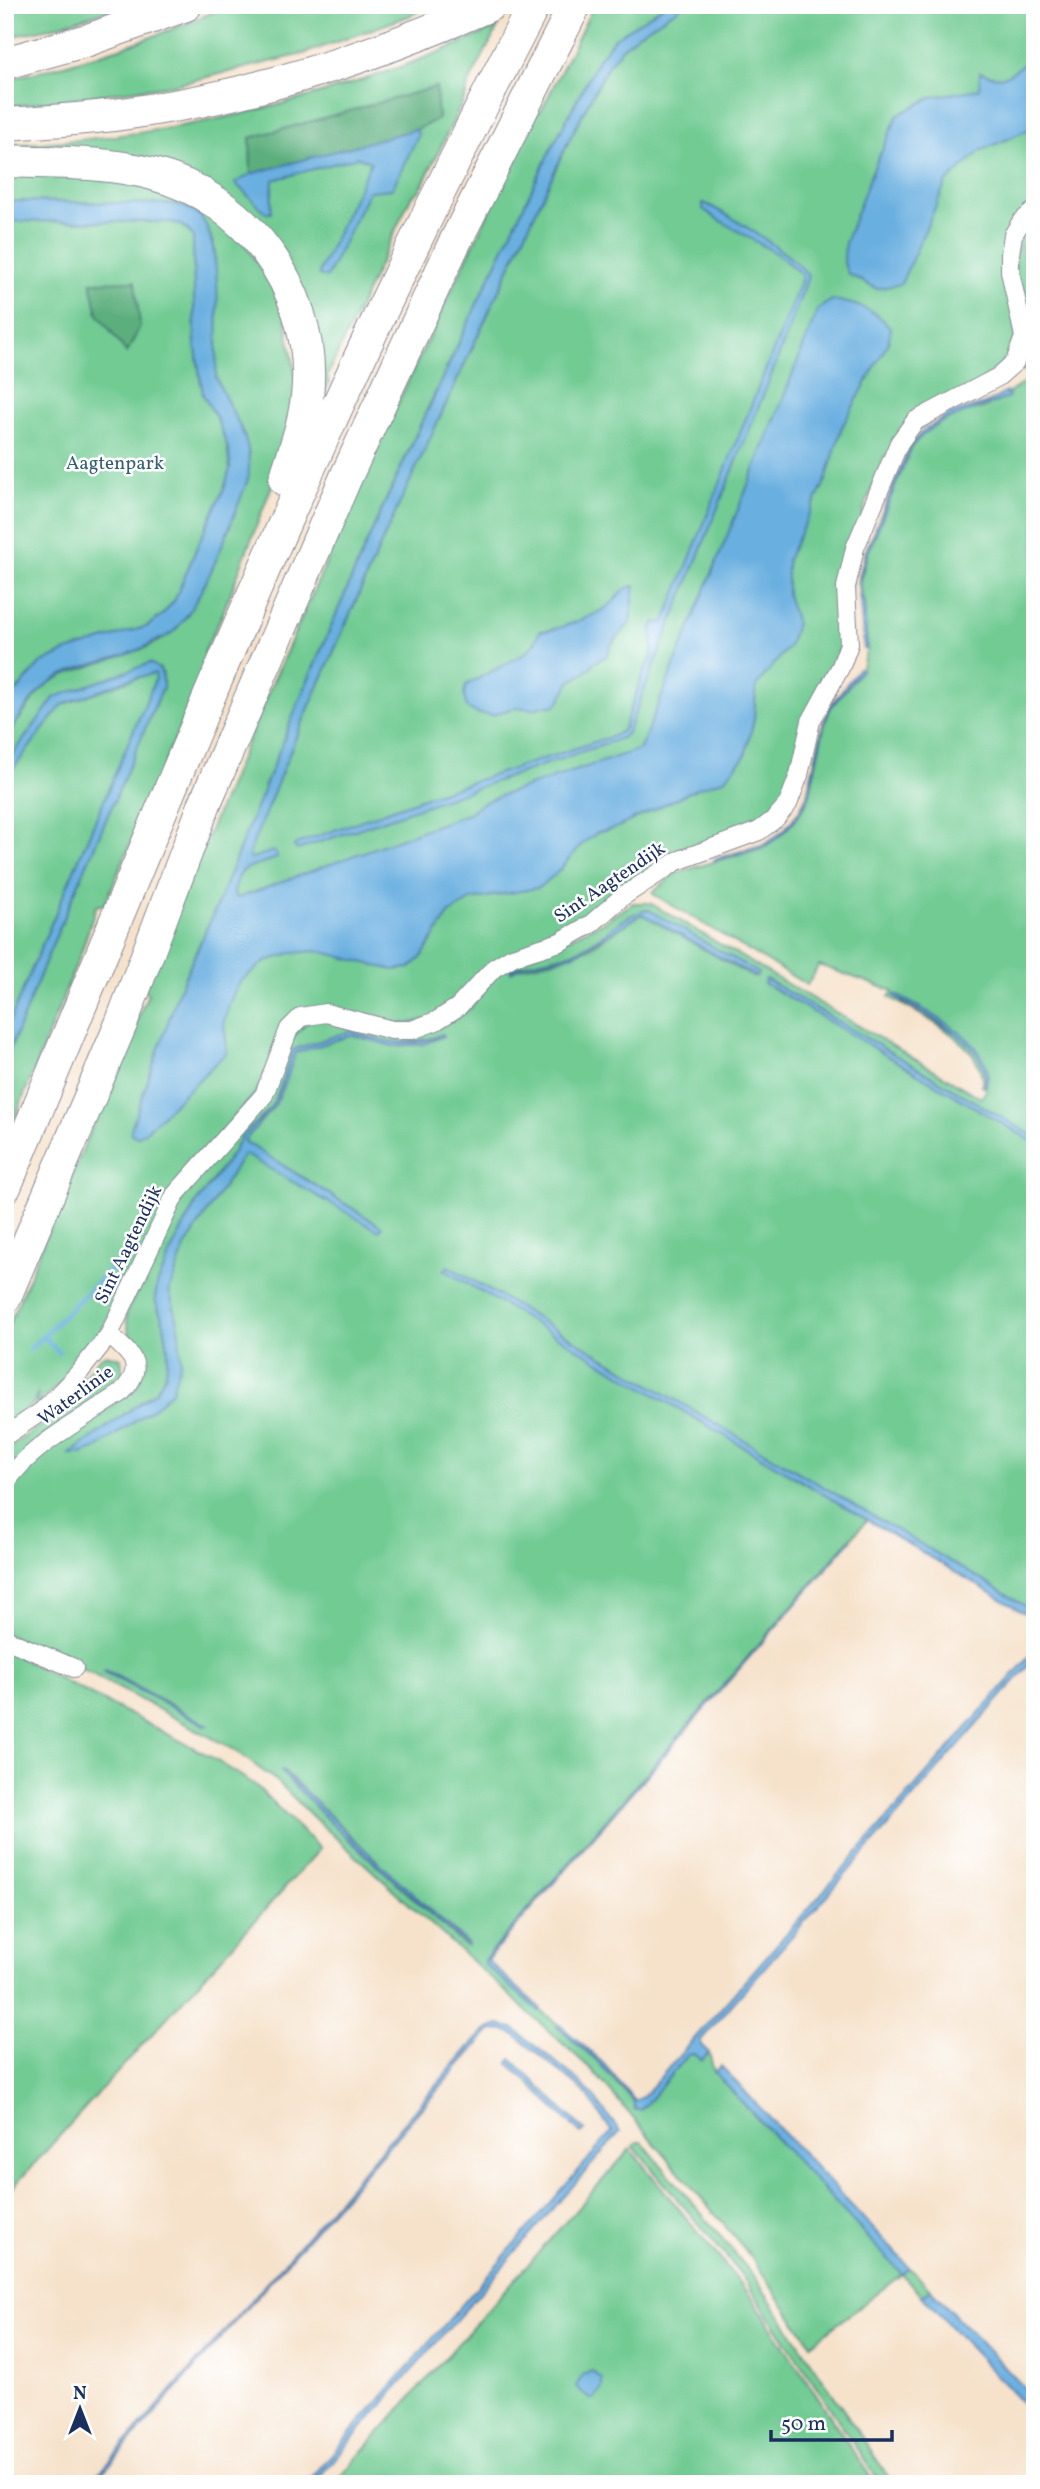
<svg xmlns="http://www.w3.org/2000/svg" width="1040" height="2489" viewBox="0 0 1040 2489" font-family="Vollkorn,serif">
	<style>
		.green { fill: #71cb93; stroke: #467d78; stroke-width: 2; fill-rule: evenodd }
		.forest { fill: #5caf7d; stroke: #3c6f6e; stroke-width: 2 }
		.water { fill: #69afe0; stroke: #426f9f; stroke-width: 2 }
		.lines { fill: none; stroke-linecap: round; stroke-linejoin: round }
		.stream { stroke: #69afe0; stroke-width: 5 }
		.street-casing { stroke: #888894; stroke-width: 20 }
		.highway-casing { stroke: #888894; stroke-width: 34 }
		.street { stroke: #fff; stroke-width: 18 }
		.highway { stroke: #fff; stroke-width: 32 }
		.labels { text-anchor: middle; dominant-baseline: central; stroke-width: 5; stroke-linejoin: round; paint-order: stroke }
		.park-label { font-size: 19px; fill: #355e6e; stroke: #fff }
		.street-label { font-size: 19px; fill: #1b2f5e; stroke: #fff }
	</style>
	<rect width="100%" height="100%" fill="#fff"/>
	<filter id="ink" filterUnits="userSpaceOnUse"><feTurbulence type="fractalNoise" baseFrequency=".0143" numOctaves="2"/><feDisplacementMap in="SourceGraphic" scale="14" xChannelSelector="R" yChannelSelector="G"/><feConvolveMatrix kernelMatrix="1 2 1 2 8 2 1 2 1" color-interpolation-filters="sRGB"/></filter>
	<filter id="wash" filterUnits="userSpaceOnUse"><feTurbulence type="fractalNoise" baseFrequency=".00686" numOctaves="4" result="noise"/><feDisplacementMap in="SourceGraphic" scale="28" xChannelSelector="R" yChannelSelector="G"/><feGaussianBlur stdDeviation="1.57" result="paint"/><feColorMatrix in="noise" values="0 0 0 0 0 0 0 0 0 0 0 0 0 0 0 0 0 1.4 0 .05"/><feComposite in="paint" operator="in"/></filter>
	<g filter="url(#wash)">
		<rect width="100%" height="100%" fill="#f6e2cb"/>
		<path class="green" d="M5,5H126L54,27L5,38Z
			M228,5H433L409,16L303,54L174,85L5,107V80C82,62 157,39 228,5Z
			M594,5H665L614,39L599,58L551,149L426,412L372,531L300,699L215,910L185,976L235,886L296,737L384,537L569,140L608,65L621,49L638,34L684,5H1035V203L1013,224L1016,336L1011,354L996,370L884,457L864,509L838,655L791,784L773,814L592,917L457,998L432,1018L401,1025L313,1008L259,1089L209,1146L103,1327L63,1381L36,1405L38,1393L33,1404L5,1426V1334L148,994L144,988L263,704L392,415L536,113L541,111Z
			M498,27L468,85L466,95L420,190L411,197L327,376L329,383L318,404L319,386L236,205L5,153V145C177,138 342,98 498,27Z
			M5,172L77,175L176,193L239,236L282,299L297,383L283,457L222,615L204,652L210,656L105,904L96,906L82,950L5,1143V1062L53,943L163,687V674L159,668L55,697L5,765V739L39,692L49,683L64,675L148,647L171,634L187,616L210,570L248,479C255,435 230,415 216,377L215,253C209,224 201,211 173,204L5,201Z
			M1035,218V227L1022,247L1024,258L1026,246L1035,232V375L1028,374L1019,366C1018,333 1011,277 1018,245C1020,235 1028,226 1035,218Z
			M5,221L172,222L181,224L193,236L195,342L201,384L226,440L230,469L224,489L199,542L175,600L162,615L148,626L40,664L5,705Z
			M1031,378L1035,381V1137L766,979L764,983L1035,1143V1612L452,1268L445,1270L867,1520L484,1960V1964L539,2011L540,2010L559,2025L558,2027L599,2063L634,2102L635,2110H641L688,2055L694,2054L702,2060L709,2053L714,2072L902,2274L910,2268L930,2289L922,2296L902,2274L811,2344L744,2248L593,2071L313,1817L278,1782L233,1749L66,1660L5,1634V1494L40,1453L134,1390C156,1358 123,1346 127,1311L183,1196L218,1150L286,1045L312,1017L357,1025L450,1021L471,1008L492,973L599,924L633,903H650L981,1098L987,1089L982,1086C985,1041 921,1017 889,997L893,991L819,965L807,985L653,894V892L676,873L764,847L787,829L804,807L809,797L824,726L830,709L861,670L867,649L864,604L859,584L867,554L912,446L924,432L950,416L983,408L1008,396L1007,394ZM649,910L754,978L642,914L589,948L560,959L510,970C533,958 560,960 583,948C606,937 624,915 649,910ZM894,995C918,1004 1007,1054 984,1086C993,1033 920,1023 894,995ZM351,1031C393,1045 399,1044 443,1036L424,1044L393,1046L352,1035L294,1053L286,1082L275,1105L244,1141L381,1226L379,1230L244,1154L185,1247L169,1291L178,1322L172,1391L155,1407L95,1449L71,1453L156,1391L166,1373L168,1349L164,1324L155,1299L157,1285L171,1251L195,1204L234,1151C239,1133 259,1124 270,1108C281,1091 286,1070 292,1050ZM105,1670L207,1725L104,1672ZM283,1770L466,1947L331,1823L281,1771Z
			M151,672H156V678L5,1032V779L62,705Z
			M106,1354L121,1358L123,1376L117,1386L5,1476V1451L49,1419L99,1358Z
			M5,1650L206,1754L254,1784L320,1849L5,2196Z
			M637,2142H642L756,2279L893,2484H881L740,2273L633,2146Z
			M630,2149L752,2298L875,2484H334Z"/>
		<path class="forest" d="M436,87L438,119L417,129L251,174L250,138Z
			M135,281L140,326L127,353L98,314L91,282Z"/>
		<path class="water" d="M665,5H684L638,34L621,49L608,65L569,140L384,537L296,737L249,853L250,859L273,851L276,853L277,858C253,868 236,862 234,896L238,898L467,814L482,803L499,796L640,749L777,414L818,309L832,300C854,303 878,310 891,329L888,343L842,427L826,480L787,560V594L796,624L789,646L756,686L754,719L745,756L724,780L698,788L616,828L597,833L582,844L556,874L538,888L470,900L449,914L421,958L410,968L393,970L319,951L291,953L265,962L240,982L232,997L224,1021L227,1052L146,1131L137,1137L131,1134V1129L179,990L215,910L300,699L372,531L475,308L551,149L599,58L614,39Z
			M1035,55V127L980,151L946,183L901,284L877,289L848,274L844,263L845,243L872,172L898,115L932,97L979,89L980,72C1010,84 1012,70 1035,55Z
			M417,129L418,136L392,189L369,191L327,277L319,275V272L371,162L358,157L273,180L271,213H266L235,183L251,174Z
			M5,201L173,204C184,207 194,208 201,217C224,246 217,340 216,377C230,415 255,435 248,479C233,519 202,606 172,633C167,637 159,639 153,642C123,662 76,662 48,684C30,697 18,721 5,739V705L40,664L64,652L148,626L162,615L175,600L199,542L224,489L230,469L229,451L217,419L203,395L195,342L193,236C188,228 181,224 172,222L5,221Z
			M703,203C722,209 803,261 808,277L775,366L627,733L622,738L297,850L294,846L296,844L426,797L613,736L623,730L646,666L649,663L652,655V627L655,622L664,623L801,281L802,275L777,254L714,217L703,209Z
			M1006,392L1009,397C971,414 940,413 912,446L867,554L859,584L864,604L867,649H864L858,581L865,553L910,445L923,431L949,414L987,403Z
			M635,586L630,623L611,645L607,655L594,663L586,672L570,682L559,702L554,706H542L534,709L516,707L493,715L479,714L467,708L464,695L466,685L524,654L534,644L540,631C557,631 601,614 613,602C620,594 623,588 635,586Z
			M150,663C162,670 163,674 163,687L53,943L5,1062V1032L156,678L155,673L124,681L62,705L5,779V765L55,697Z
			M859,668L861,670L830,709L824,726L809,797L795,820L779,837L764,847L714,861V859L765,844L784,830L798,813L807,795L823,724L829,707Z
			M649,910L758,973L756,977L642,914L575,954L523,965L511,972L510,970C533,958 561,960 583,948C604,937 625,912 649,910Z
			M765,979L1035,1137V1143L764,983Z
			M895,994C927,1012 998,1042 986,1086H984C992,1042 925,1015 894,996Z
			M351,1031C381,1041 411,1050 442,1034L443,1036L424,1044L393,1046L352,1035L295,1053L286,1082L275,1105L244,1141L382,1227L379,1231L244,1154L185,1247L169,1291L178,1322L181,1360L172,1391L155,1407L95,1449L81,1454H70L156,1391L166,1374L168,1349L164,1324L155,1299L157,1285L171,1251L195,1205L234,1151C239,1133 259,1124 270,1108C281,1091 286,1070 292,1050Z
			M448,1266L992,1586L1035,1612V1619L458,1278L445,1270Z
			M852,1539L487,1960L541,2009L539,2011L484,1964V1960Z
			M1035,1650V1658L701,2040V2045L709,2053L702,2060L694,2054L688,2055L641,2110L635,2109L634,2102L599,2063L557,2027L561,2026L603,2063L635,2101L644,2096Z
			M105,1670L208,1725L207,1726L104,1672Z
			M283,1770L350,1836L468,1944L467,1946L331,1823L281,1771Z
			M498,2025L513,2028L573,2076L591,2093L620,2132L313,2484H306L612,2132L585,2092L515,2035L507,2031L491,2030L483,2038L93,2484H89L276,2272L470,2046L486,2030Z
			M511,2059L585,2131L581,2134L508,2063Z
			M721,2066L910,2268L902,2274L714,2072Z
			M930,2289L1035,2399V2417L922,2296Z
			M592,2371L602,2379V2388L594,2399H589L576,2386L583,2375Z"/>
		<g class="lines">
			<path class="stream" d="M30,1349L43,1336
				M59,1352L43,1336L124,1256"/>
		</g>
	</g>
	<g filter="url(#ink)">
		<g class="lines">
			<defs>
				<path id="street" d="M5,1436L42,1411L78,1374L109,1335L175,1195L264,1095L289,1029L301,1017L326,1013L392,1030H412L436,1021L458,1007L494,968L512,957L560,942L591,924L622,897L677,861L759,831L775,819L788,804L799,775L811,721L841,666L849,644L846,587L855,548L899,443L915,421L998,377L1015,362L1024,337L1010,271V254L1013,235L1021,222L1035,210
					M5,1485C26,1448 86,1417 121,1393C147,1366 132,1355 109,1335
					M5,1639L74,1668"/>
				<path id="highway" d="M5,63L88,40L186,5
					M5,124C53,121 101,118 149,110C268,92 380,54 490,5
					M5,161C54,163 105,161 153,174C246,198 312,287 308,383C307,417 295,448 285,480
					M5,1187C107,945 203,701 312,462C381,308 456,155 534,5
					M5,1297L121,1024L205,803L346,477L453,246L575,5"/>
			</defs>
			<use href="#street" class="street-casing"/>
			<use href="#highway" class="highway-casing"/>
			<use href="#street" class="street"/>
			<use href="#highway" class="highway"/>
		</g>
	</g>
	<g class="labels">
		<g class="park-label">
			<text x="115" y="464">Aagtenpark</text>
		</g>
		<g class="street-label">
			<text transform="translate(610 883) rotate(-34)">Sint Aagtendijk</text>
			<text transform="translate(129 1245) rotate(-64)">Sint Aagtendijk</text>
			<text transform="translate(76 1396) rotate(-36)">Waterlinie</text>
		</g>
	</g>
	<rect width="1040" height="2489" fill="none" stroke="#fff" stroke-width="28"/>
	<g transform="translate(80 2409)" stroke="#ffffff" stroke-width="5" paint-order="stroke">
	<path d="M0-5L12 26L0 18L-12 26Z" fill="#1b2f5e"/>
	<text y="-10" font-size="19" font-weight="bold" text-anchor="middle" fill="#1b2f5e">N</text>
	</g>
	<path d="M771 2430v10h121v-10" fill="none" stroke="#1b2f5e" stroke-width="3.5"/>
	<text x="781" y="2430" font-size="21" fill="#1b2f5e" stroke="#ffffff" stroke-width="5" paint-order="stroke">50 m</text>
</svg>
